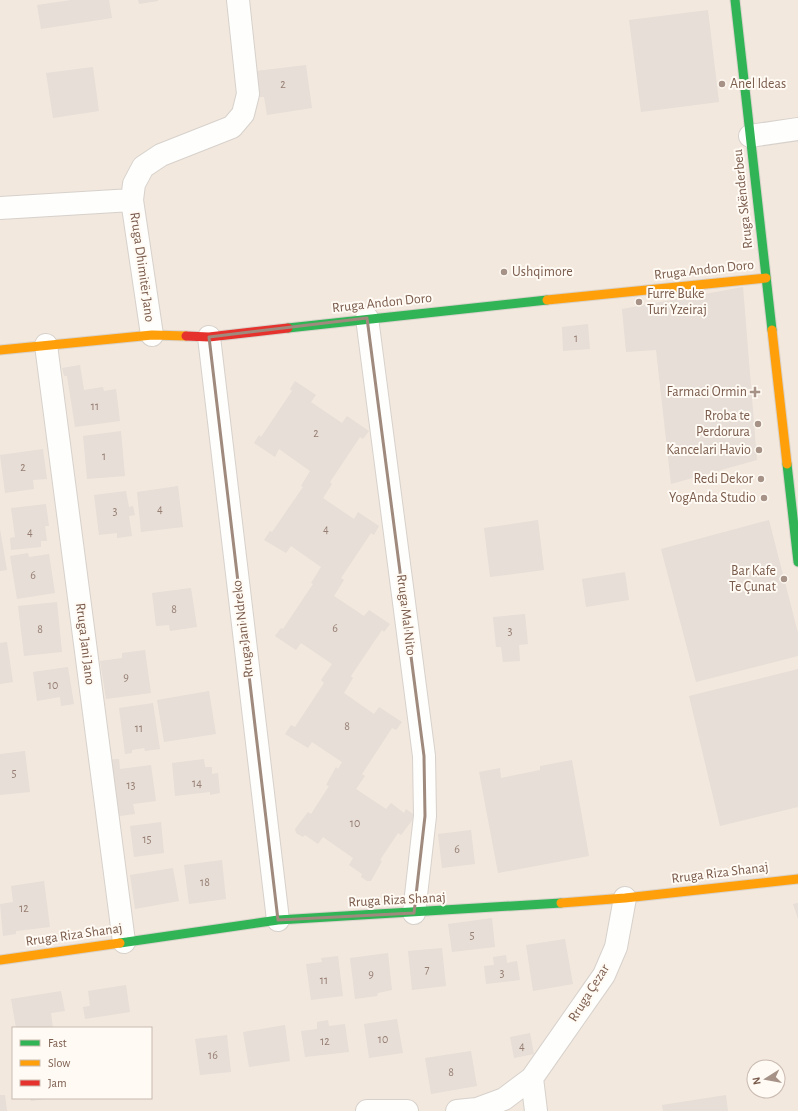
<svg xmlns="http://www.w3.org/2000/svg" width="798" height="1111" viewBox="0 0 798 1111" font-family="'Alegreya Sans',sans-serif">
	<style>
		.residential { fill: #f2e8de; fill-rule: evenodd }
		.building { fill: #e6ded7 }
		.lines { fill: none; stroke-linecap: round; stroke-linejoin: round }
		.street-casing { stroke: #d7d1cb; stroke-width: 24 }
		.fast-casing { stroke: #d9d2cb; stroke-width: 11 }
		.slow-casing { stroke: #d9d2cb; stroke-width: 11 }
		.jam-casing { stroke: #d9d2cb; stroke-width: 11 }
		.street { stroke: #fefefd; stroke-width: 22 }
		.fast { stroke: #30b455; stroke-width: 9 }
		.slow { stroke: #ff9f0a; stroke-width: 9 }
		.jam { stroke: #e5322d; stroke-width: 9 }
		.marked { fill: none; stroke: #9f8a7d; stroke-width: 3; stroke-linejoin: round }
		.poi-dot { fill: #a69286; stroke: #fffaf3; stroke-width: 1.5 }
		.labels { text-anchor: middle; dominant-baseline: central; stroke-width: 4; stroke-linejoin: round; paint-order: stroke }
		.number-label { font-size: 12px; fill: #977e72 }
		.poi-label { font-size: 14px; fill: #7a5c4d; stroke: #fffaf3; text-anchor: end }
		.street-label { font-size: 14px; fill: #7a5c4d; stroke: #fffaf3 }
	</style>
	<rect width="100%" height="100%" fill="#f9f5f0"/>
	<path class="residential" d="M0,0H798V1111H0ZM13,1028H151V1098H13ZM754,1067H778V1091H754Z"/>
	<path class="building" d="M71,0H109L112,18L41,29L37,5Z
		M138,0H158V1L139,4Z
		M708,10L719,102L641,112L629,20Z
		M306,65L312,108L267,115L264,97H260L256,71Z
		M93,67L99,111L53,118L46,73Z
		M743,287L757,460L671,484L656,350L626,352L622,309Z
		M588,324L590,349L563,351L562,327Z
		M80,365L84,390L103,387L104,391L116,389L120,421L75,427L67,376H64L62,368Z
		M295,381L316,395L311,402L342,423L347,416L369,431L363,439L360,437L330,482L332,484L323,498L354,519L358,512L379,526L374,535L371,533L341,578L344,580L334,596L364,616L369,610L390,624L384,632L382,630L351,676L353,678L344,693L374,714L379,707L402,722L396,730L392,728L362,774L365,776L356,789L386,809L391,803L404,813L406,809L413,814L414,818L401,835L398,833L380,860L382,861L371,881H367L361,877L362,874L349,865L353,858L323,837L318,844L305,835L303,837L296,833L295,829L308,812L311,814L329,786L326,785L336,767L338,769L342,762L312,742L308,748L285,734L291,725L295,727L324,683L321,680L332,664L301,643L296,650L275,636L281,628L283,629L313,584L311,583L321,567L291,546L286,553L264,540L270,531L272,532L303,487L301,486L310,471L279,449L275,457L254,443L259,435L261,437L292,391L290,389Z
		M121,431L125,476L87,479L83,436Z
		M43,449L47,479L33,480L34,489L5,493L0,455Z
		M178,486L183,527L141,532L137,492Z
		M126,491L129,507L133,506L135,515L129,516L132,536L117,538V533L99,535L94,495Z
		M46,504L49,526H45L47,541H41V547L11,550L10,538L15,537L11,508Z
		M538,520L544,570L490,577L484,528Z
		M769,520L798,633V656L696,682L661,549Z
		M0,529L7,570L0,571Z
		M28,553L29,557L49,554L55,593L17,599L10,556Z
		M625,572L629,600L586,607L582,579Z
		M191,588L197,627L170,631L169,625L156,626L152,593Z
		M57,602L62,652L24,656L18,606Z
		M525,614L528,644L519,645L520,661L503,662L501,647H496L493,617Z
		M7,642L13,682L0,684V643Z
		M145,650L151,693L106,699L100,661L122,658V653Z
		M68,667L74,704L61,706L60,697L37,701L33,672Z
		M798,669V807L720,826L689,696Z
		M209,691L216,734L164,742L157,700Z
		M153,703L160,749L145,751L144,748L132,750V753L125,754L119,708Z
		M25,751L30,792L0,795V754Z
		M119,759L120,769L151,765L156,801L133,804L135,814L112,817L104,760Z
		M204,759L205,767H212V774L218,773L220,793L210,795V792L175,796L172,763Z
		M572,760L589,856L498,873L479,772L500,768L501,778L540,770V766Z
		M161,822L164,853L134,857L130,826Z
		M471,830L475,864L442,868L438,834Z
		M222,860L226,899L189,904L184,865Z
		M173,868L179,901L135,909L130,875Z
		M44,881L50,927L16,931V934L3,936L0,904L13,902L11,886Z
		M798,903V919L793,904Z
		M492,918L495,947L452,952L448,924Z
		M565,939L573,984L533,991L526,945Z
		M442,948L446,986L412,990L408,951Z
		M388,953L392,990L378,993L377,996L355,999L350,958Z
		M506,955L507,963L517,961L520,980L486,984L484,966L494,965L493,957Z
		M338,956L343,996L311,1000L306,964L322,962L321,958Z
		M126,985L130,1012L85,1019L83,1007L90,1006L88,991Z
		M61,991L65,1011L51,1013L53,1028H16L11,999Z
		M397,1019L403,1053L369,1058L364,1024Z
		M328,1020L329,1026L345,1024L349,1052L305,1057L301,1031L317,1029V1022Z
		M285,1025L290,1061L249,1067L243,1032Z
		M530,1033L534,1054L514,1058L510,1037Z
		M227,1035L231,1072L200,1075L195,1039Z
		M471,1051L477,1086L431,1094L425,1058Z
		M0,1095H5L7,1111H0Z
		M726,1095L728,1111H663L662,1105Z
		M30,1098H45V1099L31,1101Z"/>
	<g class="lines">
		<defs>
			<path id="street" d="M750,136L798,129
				M0,208L132,200
				M367,318L424,756L425,816L414,913
				M152,335L132,200L134,184L143,167L161,155L232,127L243,114L248,94L238,0
				M209,337L278,920
				M46,345L124,942
				M532,1078L536,1111
				M367,1111H407
				M457,1111L477,1109L504,1099L532,1078L604,975L616,947L625,898"/>
			<path id="fast" d="M735,0L772,330
				M288,328L547,300
				M787,464L798,562
				M120,943L278,920L561,903"/>
			<path id="slow" d="M547,300L766,278
				M772,330L787,464
				M0,350L152,335L186,336
				M561,903L625,898L798,879
				M0,960L120,943"/>
			<path id="jam" d="M186,336L209,337L288,328"/>
		</defs>
		<use href="#street" class="street-casing"/>
		<use href="#fast" class="fast-casing"/>
		<use href="#slow" class="slow-casing"/>
		<use href="#jam" class="jam-casing"/>
		<use href="#street" class="street"/>
		<use href="#fast" class="fast"/>
		<use href="#slow" class="slow"/>
		<use href="#jam" class="jam"/>
	</g>
	<path class="marked" d="M367,318L424,756L425,816L414,913L278,920L209,337Z"/>
	<g class="poi-dot">
		<circle cx="722" cy="84" r="4"/>
		<circle cx="504" cy="272" r="4"/>
		<circle cx="639" cy="302" r="4"/>
		<path d="M753 386h4v4h4v4h-4v4h-4v-4h-4v-4h4z"/>
		<circle cx="758" cy="424" r="4"/>
		<circle cx="759" cy="450" r="4"/>
		<circle cx="761" cy="479" r="4"/>
		<circle cx="764" cy="498" r="4"/>
		<circle cx="784" cy="579" r="4"/>
	</g>
	<g class="labels">
		<g class="number-label">
			<text x="283" y="84">2</text>
			<text x="576" y="338">1</text>
			<text x="95" y="406">11</text>
			<text x="316" y="433">2</text>
			<text x="104" y="456">1</text>
			<text x="23" y="467">2</text>
			<text x="160" y="509">4</text>
			<text x="115" y="511">3</text>
			<text x="326" y="529">4</text>
			<text x="30" y="532">4</text>
			<text x="33" y="575">6</text>
			<text x="174" y="609">8</text>
			<text x="335" y="628">6</text>
			<text x="40" y="629">8</text>
			<text x="510" y="631">3</text>
			<text x="126" y="677">9</text>
			<text x="53" y="685">10</text>
			<text x="347" y="726">8</text>
			<text x="139" y="728">11</text>
			<text x="14" y="773">5</text>
			<text x="197" y="783">14</text>
			<text x="131" y="785">13</text>
			<text x="355" y="823">10</text>
			<text x="147" y="839">15</text>
			<text x="457" y="849">6</text>
			<text x="205" y="882">18</text>
			<text x="24" y="908">12</text>
			<text x="472" y="935">5</text>
			<text x="427" y="969">7</text>
			<text x="502" y="973">3</text>
			<text x="371" y="974">9</text>
			<text x="324" y="980">11</text>
			<text x="383" y="1039">10</text>
			<text x="325" y="1041">12</text>
			<text x="522" y="1046">4</text>
			<text x="213" y="1055">16</text>
			<text x="451" y="1072">8</text>
		</g>
		<g class="poi-label">
			<text x="730" y="84" text-anchor="start">Anel Ideas</text>
			<text x="512" y="272" text-anchor="start">Ushqimore</text>
			<text x="647" y="294" text-anchor="start">Furre Buke<tspan x="647" dy="16">Turi Yzeiraj</tspan></text>
			<text x="747" y="392">Farmaci Ormin</text>
			<text x="750" y="416">Rroba te<tspan x="750" dy="16">Perdorura</tspan></text>
			<text x="751" y="450">Kancelari Havio</text>
			<text x="753" y="479">Redi Dekor</text>
			<text x="756" y="498">YogAnda Studio</text>
			<text x="776" y="571">Bar Kafe<tspan x="776" dy="16">Te Çunat</tspan></text>
		</g>
		<g class="street-label">
			<text transform="translate(743 199) rotate(-96)">Rruga Skënderbeu</text>
			<text transform="translate(142 267) rotate(82)">Rruga Dhimitër Jano</text>
			<text transform="translate(704 270) rotate(-6)">Rruga Andon Doro</text>
			<text transform="translate(382 303) rotate(-6)">Rruga Andon Doro</text>
			<text transform="translate(406 615) rotate(83)">Rruga Mal Nito</text>
			<text transform="translate(243 629) rotate(-97)">Rruga Jani Ndreko</text>
			<text transform="translate(85 644) rotate(83)">Rruga Jani Jano</text>
			<text transform="translate(720 873) rotate(-7)">Rruga Riza Shanaj</text>
			<text transform="translate(397 900) rotate(-3)">Rruga Riza Shanaj</text>
			<text transform="translate(74 935) rotate(-8)">Rruga Riza Shanaj</text>
			<text transform="translate(589 993) rotate(-58)">Rruga Çezar</text>
		</g>
	</g>
	<rect x="12" y="1027" width="140" height="72" fill="#fffaf3" stroke="#cabbb1"/>
	<rect x="20" y="1040" width="20" height="6" fill="#30b455" stroke="#cabbb1"/>
	<text x="48" y="1047" font-size="12" fill="#7a5c4d">Fast</text>
	<rect x="20" y="1060" width="20" height="6" fill="#ff9f0a" stroke="#cabbb1"/>
	<text x="48" y="1067" font-size="12" fill="#7a5c4d">Slow</text>
	<rect x="20" y="1080" width="20" height="6" fill="#e5322d" stroke="#cabbb1"/>
	<text x="48" y="1087" font-size="12" fill="#7a5c4d">Jam</text>
	<g transform="translate(766 1079) rotate(259)"><circle r="19" fill="#fffaf3" stroke="#cabbb1"/>
	<path d="M0-3L7 15L0 10L-7 15Z" fill="#a69286"/>
	<text y="-6" font-size="11" font-weight="bold" text-anchor="middle" fill="#7a5c4d">N</text>
	</g>
</svg>
